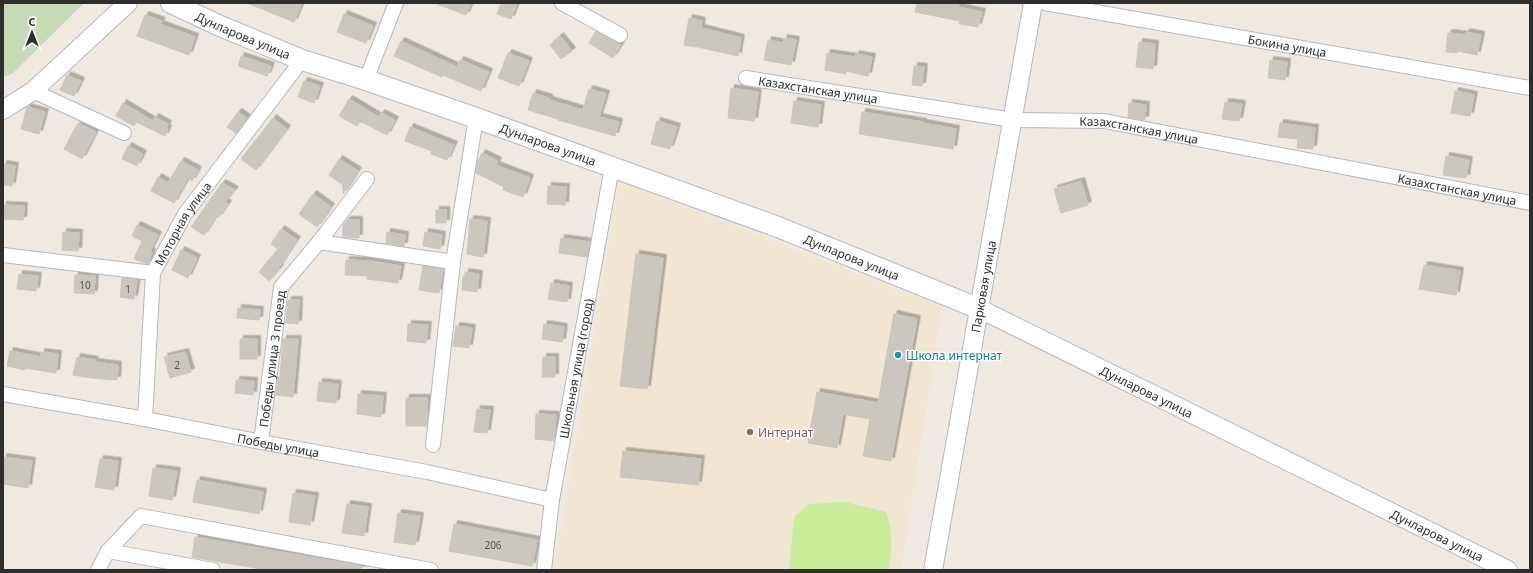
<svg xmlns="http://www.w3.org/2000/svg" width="1533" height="573" viewBox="0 0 1533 573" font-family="'Noto Sans',sans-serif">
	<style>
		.education { fill: #f0e6d1 }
		.cemetery { fill: #c8d9b8 }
		.pitch { fill: #c9ec9a }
		.building { fill: #cbc7bf; stroke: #cbc5ba; filter: url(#shadow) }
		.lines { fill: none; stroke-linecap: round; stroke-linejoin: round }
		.minor-casing { stroke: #b4b7c1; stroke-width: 16 }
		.tertiary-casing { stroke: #b4b7c1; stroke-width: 20 }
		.secondary-casing { stroke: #b4b7c1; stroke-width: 22 }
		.minor { stroke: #fff; stroke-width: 14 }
		.tertiary { stroke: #fff; stroke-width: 18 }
		.secondary { stroke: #fff; stroke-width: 20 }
		.culture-dot { fill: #0f9aa8; stroke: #fff; stroke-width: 1.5 }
		.education-dot { fill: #8d6e63; stroke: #fff; stroke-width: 1.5 }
		.labels { text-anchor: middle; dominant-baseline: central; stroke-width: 3; stroke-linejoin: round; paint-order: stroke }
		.number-label { font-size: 10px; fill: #555452 }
		.street-label { font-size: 12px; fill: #2e2e2e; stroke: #fff }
		.culture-label { font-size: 12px; fill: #0d838f; stroke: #fff; text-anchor: start }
		.education-label { font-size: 12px; fill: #785e54; stroke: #fff; text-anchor: start }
	</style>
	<defs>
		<filter id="shadow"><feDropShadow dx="3.5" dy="-3.5" stdDeviation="0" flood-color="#0004"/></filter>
	</defs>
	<rect width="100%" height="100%" fill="#efe9e1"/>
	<path class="education" d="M619,181L942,307L901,570H554Z"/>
	<path class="cemetery" d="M3,3H84L12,74L3,77Z"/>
	<path class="pitch" d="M845,502L886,512C893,530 892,551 889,570H789L794,517L809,504Z"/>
	<path class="building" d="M247,3H302L294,22Z
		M437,3H471L466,15L437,4Z
		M501,3H517L511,19L497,14Z
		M917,3H950L959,5L958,7L982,12L978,27L959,24L960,21L915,12Z
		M344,14L373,26L366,43L337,32Z
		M145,15L162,21L160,24L195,37L189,55L137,36Z
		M689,18L702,21L701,28L741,38L738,56L698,47L684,45Z
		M596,31L621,45L613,58L589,43Z
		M1466,32L1481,35L1477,55L1458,51L1457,53L1446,52L1448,33L1466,35Z
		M560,36L572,51L561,59L550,45Z
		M784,38L796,40L791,65L764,60L768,40L783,43Z
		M401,41L457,67L460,60L489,72L481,91L443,75L442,77L394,56Z
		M1139,42L1155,44L1153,69L1136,67Z
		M508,53L529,61L519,86L498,78Z
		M827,53L855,57L856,54L872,57L868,76L846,71V74L825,70Z
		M241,56L271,66L267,76L238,66Z
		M1270,60L1287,62L1285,80L1268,78Z
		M914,66L924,67L922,86L912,85Z
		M67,75L81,81L74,96L60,90Z
		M304,81L320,86L314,103L298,97Z
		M731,88L758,92L754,121L728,118Z
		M589,89L606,94L599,117L619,122L615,136L558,120V119L528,110L533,93L549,98V100L583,110Z
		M1455,91L1474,95L1470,116L1451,113Z
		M349,99L379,117L381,113L395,120L387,135L360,121L357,126L339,116Z
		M794,101L821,105L818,127L791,123Z
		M1225,102L1242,104L1239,121L1222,119Z
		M123,103L153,121L155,117L168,124L166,128L168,129L165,136L136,122L134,126L116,116Z
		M1129,103L1146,105L1145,120L1128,117Z
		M27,107L45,112L39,134L21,129Z
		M238,112L247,118L236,133L227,127Z
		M862,112L923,122V123L956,129L953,149L859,134Z
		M273,118L287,129L256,170L241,159Z
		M657,121L677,127L670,149L651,144Z
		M78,123L96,132L82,159L64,149Z
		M1280,123L1315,128L1313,149L1297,148L1298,139L1278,137Z
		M410,127L454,145L447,160L431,154L432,151L405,141Z
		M128,146L143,154L137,166L122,159Z
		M482,153L498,161L496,165L530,178L523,197L503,190L504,187L476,173L477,163Z
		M1446,156L1469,160L1466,178L1443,175Z
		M339,159L358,171L343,194V185L329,175Z
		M181,161L198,170L192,181L188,178L174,203L151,191L158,177L168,183Z
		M3,164L15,166L12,186L3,185Z
		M1081,181L1088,205L1061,213L1054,189Z
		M222,183L235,190L225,202L228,204L219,217L216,216L204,235L191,227Z
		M548,186L566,187L565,205L547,204Z
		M313,194L331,207L317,227L299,214Z
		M3,205L24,206L23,220L3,219Z
		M436,210H446V223H436Z
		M470,219L487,221L483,257L467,254Z
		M347,220H359V238L343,237V225Z
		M137,225L158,235L150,251L152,252L148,264L134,259L142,241L132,236Z
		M281,229L297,240L279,267L280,268L269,281L259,272L278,249L271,244Z
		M63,232L79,233L78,251L62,250Z
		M387,232L405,235L404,246L386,243Z
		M425,232L442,235L440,249L423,246Z
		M561,238L590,242L587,257L559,253Z
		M181,250L197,258L188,278L172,270Z
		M636,254L663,258L647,389L620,386Z
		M346,260L370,261L401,266L398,283L367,279V276L345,275Z
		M1424,265L1460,271L1456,295L1419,289Z
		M423,266L443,269L439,293L419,290Z
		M465,272L479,274L477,292L462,290L463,276H465Z
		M19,274L38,276L36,291L17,289Z
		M75,275L95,276L94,294L74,293Z
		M122,278L137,280L134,299L120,297Z
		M551,283L569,286L567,302L548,299Z
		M288,300H299L298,324L286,323Z
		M238,308L260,310L259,320L237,318Z
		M894,314L917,319L891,461L863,456L870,419L843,414L837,448L808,443L817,392L878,403Z
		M408,324L428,325L426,343L407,341Z
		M544,324L564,327L562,342L542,339Z
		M456,326L472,328L469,348L453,346Z
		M240,339H257V359H240Z
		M283,339H298L293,397L276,395L278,377H280Z
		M10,351L41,357V352L58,354L56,373L25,368V370L7,366Z
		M185,352L191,372L170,378L164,357Z
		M77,357L95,360L94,362L118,365L117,380L91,378L73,375Z
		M543,357H555V377H542Z
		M236,380L254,381L253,395L235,393Z
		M319,382L338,384L336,403L317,401Z
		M358,394L383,396L381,417L357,414Z
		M406,398H427V426H406Z
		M477,409L490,410L487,433L474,432Z
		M536,414L556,415L554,441L535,439Z
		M623,451L701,459L698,485L620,477Z
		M3,457L32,461L28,488L3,484Z
		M100,459L118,461L114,490L95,487Z
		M153,468L177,471L172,500L149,496Z
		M197,480L263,492L259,514L193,502Z
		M293,493L315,496L310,525L289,522Z
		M347,504L368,507L364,536L342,533Z
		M398,513L420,516L415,545L394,542Z
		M454,524L537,540L532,566L449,551Z
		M195,537L362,566L361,570H267L192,557Z"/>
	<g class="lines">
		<defs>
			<g id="minor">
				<path d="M562,3L620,35"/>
				<path id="s1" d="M1045,3L1530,88"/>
				<path id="s2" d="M746,78L1013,120L1104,121L1530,203"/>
				<path d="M366,80L396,3"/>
				<path d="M33,91L124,133"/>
				<path d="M319,242L453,262"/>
				<path d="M3,255L153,273"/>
				<path id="s3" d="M3,394L145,419L261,442L427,472L552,500"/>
				<path id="s4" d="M145,419L153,273L185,214L302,60"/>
				<path id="s5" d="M261,442L281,287L319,242L367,179"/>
				<path d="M433,445L453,262L476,118"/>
				<path d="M108,551L213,570"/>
				<path d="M98,570L108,551L141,516L431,570"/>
				<path id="s6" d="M544,570L552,500L612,167"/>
			</g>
			<g id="tertiary">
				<path d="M3,110L33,91L128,3"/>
				<path id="s7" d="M980,309L1508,570"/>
				<path id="s8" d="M933,570L1033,3"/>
			</g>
			<g id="secondary">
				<path id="s9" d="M171,3L220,26L302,60L366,80L476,118L778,227L980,309"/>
			</g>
		</defs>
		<use href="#minor" class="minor-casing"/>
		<use href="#tertiary" class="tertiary-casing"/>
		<use href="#secondary" class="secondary-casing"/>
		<use href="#minor" class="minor"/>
		<use href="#tertiary" class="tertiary"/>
		<use href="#secondary" class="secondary"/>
	</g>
	<circle class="culture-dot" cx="898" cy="355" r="4"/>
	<circle class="education-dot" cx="750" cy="432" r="4"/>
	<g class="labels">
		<g class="number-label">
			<text x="85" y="285">10</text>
			<text x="128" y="289">1</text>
			<text x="177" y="365">2</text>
			<text x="493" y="545">206</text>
		</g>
		<g class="street-label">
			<text stroke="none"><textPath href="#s9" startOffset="79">Дунларова улица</textPath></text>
			<text stroke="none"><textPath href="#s1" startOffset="246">Бокина улица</textPath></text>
			<text stroke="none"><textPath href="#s2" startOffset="73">Казахстанская улица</textPath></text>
			<text stroke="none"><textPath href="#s2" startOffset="397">Казахстанская улица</textPath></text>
			<text stroke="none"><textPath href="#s9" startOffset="403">Дунларова улица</textPath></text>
			<text stroke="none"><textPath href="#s2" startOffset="721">Казахстанская улица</textPath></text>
			<text stroke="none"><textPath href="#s4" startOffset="204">Моторная улица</textPath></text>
			<text stroke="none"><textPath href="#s9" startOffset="727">Дунларова улица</textPath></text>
			<text stroke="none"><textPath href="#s8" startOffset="288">Парковая улица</textPath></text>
			<text stroke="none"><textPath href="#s5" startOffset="84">Победы улица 3 проезд</textPath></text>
			<text stroke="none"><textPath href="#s6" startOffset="204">Школьная улица (город)</textPath></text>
			<text stroke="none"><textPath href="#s7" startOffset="186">Дунларова улица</textPath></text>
			<text stroke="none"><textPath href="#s3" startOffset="280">Победы улица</textPath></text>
			<text stroke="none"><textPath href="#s7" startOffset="510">Дунларова улица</textPath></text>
		</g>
		<g class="culture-label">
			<text x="906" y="355">Школа интернат</text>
		</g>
		<g class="education-label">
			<text x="758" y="432">Интернат</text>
		</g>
	</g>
	<rect width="1533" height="573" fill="none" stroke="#2e2e2e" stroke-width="8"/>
	<g transform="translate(32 32)" stroke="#ffffff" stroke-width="3" paint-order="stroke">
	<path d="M0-3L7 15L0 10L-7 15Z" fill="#2e2e2e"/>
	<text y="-6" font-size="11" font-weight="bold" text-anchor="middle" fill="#2e2e2e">С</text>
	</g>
</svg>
